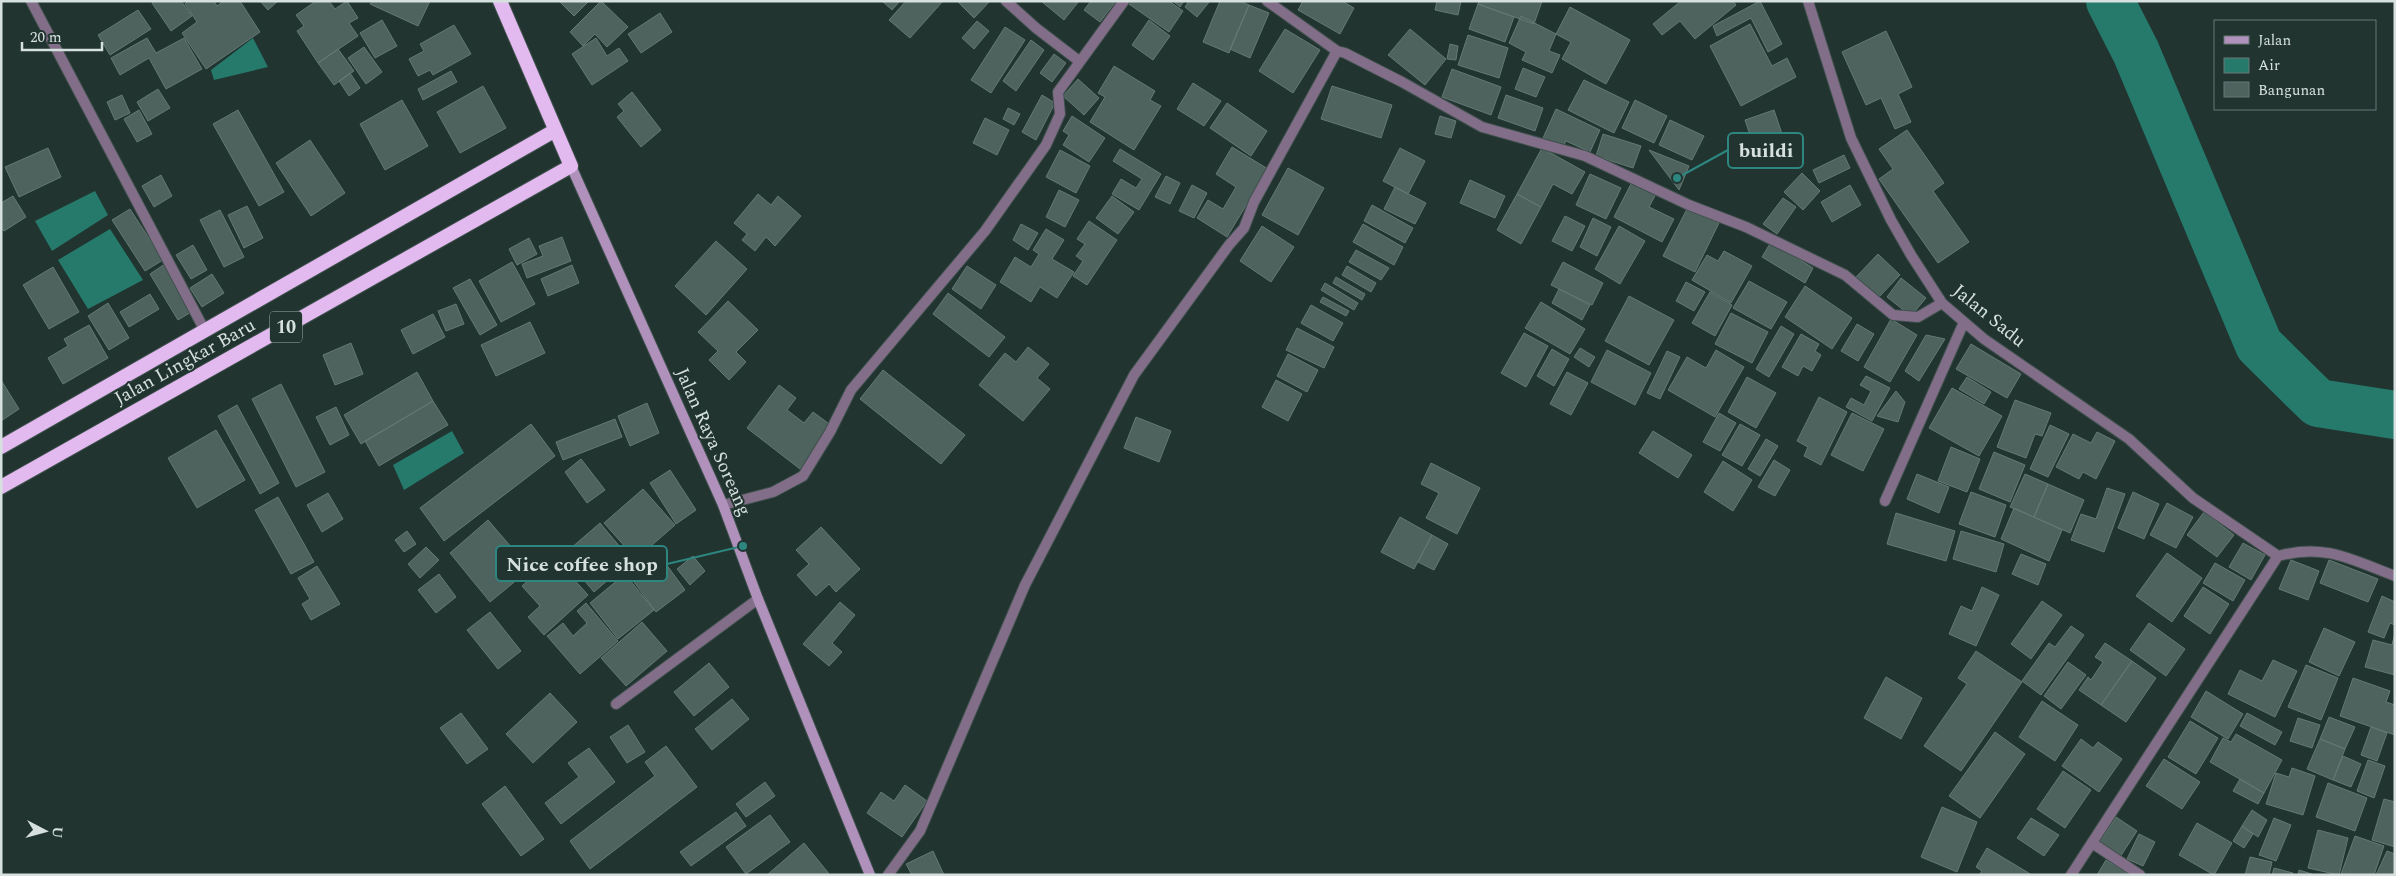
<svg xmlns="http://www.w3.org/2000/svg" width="2396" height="876" viewBox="0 0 2396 876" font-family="Spectral,serif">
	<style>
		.water { fill: #267a6c }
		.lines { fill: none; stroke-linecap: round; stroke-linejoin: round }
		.river { stroke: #267a6c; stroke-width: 48 }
		.building { fill: #4f635e; stroke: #647974 }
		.minor-casing { stroke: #3e504c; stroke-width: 12 }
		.secondary-casing { stroke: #3e504c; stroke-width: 12 }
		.trunk-casing { stroke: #3e504c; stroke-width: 16 }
		.minor { stroke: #826e88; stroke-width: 10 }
		.secondary { stroke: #b091bb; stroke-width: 10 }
		.trunk { stroke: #e2baef; stroke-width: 14 }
		.labels { text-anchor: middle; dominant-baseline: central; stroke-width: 4; stroke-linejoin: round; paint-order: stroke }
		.shield { fill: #213430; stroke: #a0adaa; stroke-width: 1 }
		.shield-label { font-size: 18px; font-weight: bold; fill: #d6e1df }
		.street-label { font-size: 19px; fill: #d6e1df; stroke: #213430 }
		.leader { fill: none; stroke: #2d867f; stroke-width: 2 }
		.callout-dot { fill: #2d867f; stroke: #213430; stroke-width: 2 }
		.callout { fill: #213430; stroke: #2d867f; stroke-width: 2 }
		.callout-label { font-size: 20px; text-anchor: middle; font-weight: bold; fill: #d6e1df }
	</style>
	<rect width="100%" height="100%" fill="#213430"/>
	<path class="water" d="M253,38L268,67L214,80L211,70Z
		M95,191L108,215L52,251L35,221Z
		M110,229L143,280L88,309L58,260Z
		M452,431L464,453L404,490L393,465Z"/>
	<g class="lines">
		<path class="river" d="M2110,1L2136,52L2259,345L2318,403L2395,415"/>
	</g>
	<path class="building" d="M153,1H181L192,16L171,31L152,3Z
		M188,1H214L217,6L224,1H240L260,32L206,69L182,33L197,22L185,4Z
		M260,1H278L268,10Z
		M316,1H329L335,9L347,1L358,18L349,23L358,36L318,63L297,31L304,26L296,15Z
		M372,1H430L418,26L370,4Z
		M559,1H589L574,16Z
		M601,1L628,27L607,47L595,34L583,46L570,32Z
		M882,1H900L892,10Z
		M906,1H943L910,38L889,20Z
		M957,1H990L974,18Z
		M1041,1H1079L1064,20Z
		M1091,1H1116L1100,22L1084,10Z
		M1131,1H1169L1183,11L1169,32L1129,4Z
		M1173,1H1184L1180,7Z
		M1189,1H1210L1197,17L1185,7Z
		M1220,1H1240L1249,5L1229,53L1203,42Z
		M1303,1H1342L1354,8L1340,34L1298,10Z
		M1437,1H1461L1458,15L1435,10Z
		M1479,1H1542L1534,24L1478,4Z
		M1681,1H1733L1736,5L1695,39L1680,21L1662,35L1653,24Z
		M1760,1L1782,44L1768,52L1751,18L1717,36L1713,26Z
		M1478,4L1514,17L1505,42L1469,29Z
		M1249,5L1269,13L1250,58L1230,49Z
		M1570,7L1630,40L1606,84L1562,59L1571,42L1556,34Z
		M138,10L151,29L110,55L98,35Z
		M660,13L672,32L641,53L628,34Z
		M1521,16L1556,34L1549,51L1560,55L1552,73L1522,60L1526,52L1509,43Z
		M382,20L397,46L375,58L360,33Z
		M1149,20L1170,36L1153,60L1132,45Z
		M977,21L989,31L974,49L962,38Z
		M1750,24L1772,66L1787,58L1796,77L1741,106L1710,46Z
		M454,25L471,54L433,75L430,70L418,76L409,59L424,51L420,44Z
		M1005,27L1025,40L991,93L971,80Z
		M1285,29L1320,50L1293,93L1259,71Z
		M1410,29L1446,59L1425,85L1388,55Z
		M1886,31L1912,87L1898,94L1911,122L1895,129L1881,98L1866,105L1842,52Z
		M1468,35L1508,48L1499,78L1458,65Z
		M147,38L156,53L184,38L202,69L166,89L149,58L120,75L111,58Z
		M596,38L607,56L619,48L628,61L592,85L572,54Z
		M1031,40L1044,50L1016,91L1003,81Z
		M1450,44L1458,46L1456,60L1447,59Z
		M364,47L382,72L366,84L348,58Z
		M338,49L354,71L334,85L318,63Z
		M1054,54L1066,63L1052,82L1040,73Z
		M1114,66L1155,91L1150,100L1161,106L1134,150L1090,122L1105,97L1098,93Z
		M1523,68L1545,77L1536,97L1515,89Z
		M1452,69L1501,87L1491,115L1442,97Z
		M451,71L457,82L423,100L418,89Z
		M350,73L360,88L349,96L339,81Z
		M1078,79L1099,98L1084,115L1063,96Z
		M1584,80L1629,102L1614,133L1568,110Z
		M1193,83L1221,101L1204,126L1177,109Z
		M483,86L506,128L460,153L437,112Z
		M1332,86L1392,105L1381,138L1321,119Z
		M158,89L170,108L148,121L137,102Z
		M632,92L661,130L641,147L617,117L624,111L618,104Z
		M122,95L130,113L115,120L107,102Z
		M1042,95L1055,103L1036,140L1022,132Z
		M1506,95L1543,108L1535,131L1498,118Z
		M402,100L428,146L385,170L360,124Z
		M1635,100L1667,116L1654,143L1622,128Z
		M1227,103L1267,131L1251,156L1210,128Z
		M1008,108L1020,114L1014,125L1003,119Z
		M1556,109L1600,130L1590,152L1566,141L1563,147L1543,138Z
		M139,110L152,134L137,142L124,119Z
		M238,110L284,192L259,206L213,124Z
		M1774,110L1789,155L1760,165L1745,120Z
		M1072,116L1105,138L1089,162L1063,145L1069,135L1063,131Z
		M1440,116L1456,121L1451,138L1435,134Z
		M985,118L1009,130L997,155L973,143Z
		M1670,120L1704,136L1692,160L1659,145Z
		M1907,130L1944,183L1933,191L1969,242L1938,263L1879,179L1893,169L1879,149Z
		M1603,134L1641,146L1633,168L1596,156Z
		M310,140L345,193L311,216L276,163Z
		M1232,147L1268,169L1227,237L1197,218L1208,200L1223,209L1236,187L1216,174Z
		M48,148L61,177L19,197L5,167Z
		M1400,148L1425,161L1408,194L1383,181Z
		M1542,148L1585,172L1572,194L1553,184L1541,207L1517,194Z
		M1120,149L1161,174L1139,210L1112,194L1121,179L1136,188L1142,179L1113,161Z
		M1060,150L1090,166L1076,193L1046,177Z
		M1649,150L1689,166L1679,190Z
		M1844,155L1850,168L1819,183L1813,170Z
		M1288,168L1324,188L1298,235L1262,215Z
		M1802,173L1820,191L1803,210L1784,192Z
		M1590,174L1621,188L1606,219L1576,205Z
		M161,175L172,196L154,207L142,186Z
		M1166,176L1180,183L1170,204L1155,197Z
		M1470,180L1505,196L1495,218L1460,203Z
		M1633,180L1657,192L1649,207L1674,219L1662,242L1614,217Z
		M1192,185L1207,193L1194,218L1179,211Z
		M1850,185L1861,205L1832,222L1821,202Z
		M1395,187L1426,203L1415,224L1384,209Z
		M1059,190L1079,200L1065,227L1046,217Z
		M758,194L771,205L778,196L801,216L775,246L766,237L755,251L742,240L747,234L734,223Z
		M1517,194L1541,207L1521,244L1497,230Z
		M13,196L26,217L4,231L1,228V203Z
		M1112,196L1134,212L1118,234L1096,218Z
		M1783,198L1796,207L1777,234L1763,224Z
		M1372,205L1413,228L1405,243L1364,221Z
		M247,206L263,238L244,248L228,215Z
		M1688,207L1719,223L1695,272L1663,256Z
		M130,209L163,260L145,271L112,220Z
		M220,210L244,257L224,267L200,220Z
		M1565,216L1585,226L1572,251L1552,241Z
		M1593,218L1611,227L1597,256L1580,247Z
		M1089,221L1117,240L1087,285L1073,276L1083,261L1076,256L1085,244L1077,239Z
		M1021,224L1038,233L1028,250L1013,240Z
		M1363,224L1403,247L1394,265L1353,242Z
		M1262,226L1294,247L1271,282L1240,261Z
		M1619,226L1645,241L1620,284L1595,269Z
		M1046,229L1064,240L1052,259L1074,272L1057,298L1040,287L1031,302L1000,282L1015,257L1031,267L1039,254L1033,250Z
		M562,237L571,261L527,278L522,264L543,256L539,246Z
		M529,238L537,254L517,265L509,249Z
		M716,241L747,269L706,315L675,286Z
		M1771,242L1813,268L1805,283L1762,257Z
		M193,245L207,270L191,279L176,255Z
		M1356,250L1389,268L1381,280L1349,262Z
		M1724,251L1752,266L1731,303L1692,280L1707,255L1718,261Z
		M1878,254L1900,275L1878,298L1856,277Z
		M512,262L535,304L501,322L479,281Z
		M1563,262L1603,283L1592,305L1551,285Z
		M165,264L193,311L178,320L150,274Z
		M572,265L579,283L548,296L541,279Z
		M967,266L996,285L981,309L952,289Z
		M1347,266L1376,283L1371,292L1342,275Z
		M53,267L79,312L49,329L23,285Z
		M212,274L224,293L202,307L190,288Z
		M1336,277L1365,294L1362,300L1333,283Z
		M1901,278L1926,298L1911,316L1887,297Z
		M470,279L497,325L480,335L453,288Z
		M1749,281L1787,302L1771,329L1733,308Z
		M1686,282L1705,292L1694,311L1676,301Z
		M1325,283L1358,303L1354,310L1321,290Z
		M1805,286L1852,318L1832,349L1785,317Z
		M1559,289L1590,305L1582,320L1552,303Z
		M1710,292L1732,305L1715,336L1692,323Z
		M948,293L1005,337L989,357L933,314Z
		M150,294L159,309L129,327L120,312Z
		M1629,296L1674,320L1649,365L1605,341Z
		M1323,297L1349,311L1346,316L1320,302Z
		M728,301L758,330L736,352L746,362L729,380L709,360L718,351L698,332Z
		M1541,302L1585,329L1570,354L1525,328Z
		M108,303L129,338L109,350L88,316Z
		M456,304L464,324L446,331L438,311Z
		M1311,305L1343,323L1333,341L1301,323Z
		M1731,313L1768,332L1752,363L1715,344Z
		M433,314L445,337L413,354L401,330Z
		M1891,319L1917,335L1890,382L1864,367Z
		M530,322L545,353L496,376L481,345Z
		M1857,324L1874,334L1858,361L1841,351Z
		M89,325L108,358L63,384L48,358L68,346L64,339Z
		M1781,326L1794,334L1769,377L1756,369Z
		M1297,328L1334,347L1324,368L1286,350Z
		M1524,333L1548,346L1526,387L1501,373Z
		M1801,334L1819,344L1815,351L1821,355L1812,371L1803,366L1798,376L1782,367Z
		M1926,335L1945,339L1919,381L1905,371Z
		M351,343L363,374L335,385L323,355Z
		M1971,344L2021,374L2007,398L1956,369Z
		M1028,347L1049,364L1037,378L1050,389L1023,421L979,385L1005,353L1016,362Z
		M1580,348L1595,357L1589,367L1574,357Z
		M1552,349L1569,359L1554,386L1537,376Z
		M1607,350L1651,373L1635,405L1591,382Z
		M1716,350L1744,367L1715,417L1668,390L1687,357L1706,368Z
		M1667,351L1680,357L1660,399L1647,393Z
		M1288,354L1318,370L1307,392L1277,376Z
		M883,370L965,435L941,464L860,399Z
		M417,372L433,401L361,444L344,415Z
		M1567,372L1588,383L1571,415L1550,404Z
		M1866,376L1890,388L1872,421L1846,407L1851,398L1864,405L1871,391L1860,385Z
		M1747,377L1776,393L1756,428L1728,412Z
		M1967,377L1991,392L1984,404L1959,389Z
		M1,380L19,409L1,421Z
		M1276,380L1302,394L1288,421L1262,407Z
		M281,384L325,472L296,487L252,399Z
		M779,385L796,398L787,410L804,423L813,412L832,426L800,469L747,428Z
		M1952,388L2002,416L1979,456L1929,428Z
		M1896,391L1905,402L1898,422L1877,416Z
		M1819,397L1847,412L1821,465L1804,456L1808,447L1797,441Z
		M2015,400L2051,413L2042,436L2035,434L2026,458L1997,447Z
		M433,401L448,425L379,466L365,441Z
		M647,403L659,433L630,446L618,416Z
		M237,405L279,483L260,494L218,416Z
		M336,407L349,435L330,445L316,417Z
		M1719,413L1736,423L1720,451L1703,442Z
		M1852,413L1884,429L1863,471L1831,455Z
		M1136,417L1171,431L1159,462L1124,448Z
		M615,419L622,437L563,460L556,442Z
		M531,424L555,456L444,541L420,508Z
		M1740,424L1760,435L1742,466L1722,455Z
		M2050,425L2069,434L2048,477L2030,469Z
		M216,430L245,480L197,508L168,458Z
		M1653,431L1692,455L1678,478L1639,453Z
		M2097,432L2115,441L2096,479L2083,472L2079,479L2056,467L2073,434L2091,443Z
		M1766,439L1778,446L1760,476L1748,469Z
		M1951,447L1980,459L1967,492L1938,481Z
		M1994,452L2025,465L2010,502L1979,489Z
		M581,459L605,490L587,503L565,472Z
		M1774,460L1790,470L1775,496L1758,487Z
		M1723,461L1752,480L1733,511L1704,492Z
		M1431,463L1480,488L1457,534L1426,518L1439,493L1421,484Z
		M670,470L696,510L676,524L650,483Z
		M1917,474L1949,487L1939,513L1907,499Z
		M2025,474L2048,484L2034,517L2010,507Z
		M2048,484L2084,500L2070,533L2034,517Z
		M2107,488L2125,494L2104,552L2071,540L2081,514L2096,519Z
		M643,489L675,525L636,559L604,523Z
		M1971,492L2006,505L1995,537L1959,524Z
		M2133,492L2159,504L2144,539L2118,528Z
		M328,493L343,519L322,532L307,505Z
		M278,497L314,562L291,574L255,510Z
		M2167,503L2193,517L2176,548L2150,535Z
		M2014,508L2062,530L2049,561L2001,539Z
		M2204,512L2234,535L2217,557L2187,535Z
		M1896,513L1955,531L1946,561L1887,544Z
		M1400,517L1432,535L1414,569L1381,552Z
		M488,520L530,569L490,602L450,553Z
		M600,523L631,560L594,592L563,555Z
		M821,527L860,569L836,592L829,584L816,596L797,575L809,564L796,550Z
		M407,531L416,544L404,552L395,540Z
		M1961,531L2004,544L1996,572L1953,559Z
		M1432,535L1448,544L1434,570L1418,562Z
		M2243,543L2265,555L2251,580L2229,567Z
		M426,547L439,560L420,578L408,564Z
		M655,549L685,590L656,612L626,571Z
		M2167,553L2202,578L2172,622L2136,596Z
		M2021,554L2046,564L2038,585L2012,574Z
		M693,556L705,571L690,585L677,569Z
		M554,557L588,595L544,635L528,617L540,606L522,586Z
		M2291,560L2319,571L2308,600L2279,589Z
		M2329,560L2378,579L2368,602L2320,583Z
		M2215,563L2245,580L2233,601L2203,583Z
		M317,566L340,604L311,620L302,604L310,599L298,578Z
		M439,574L456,597L436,613L418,590Z
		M625,574L654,610L618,639L590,603Z
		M1982,587L1999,595L1976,646L1949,634L1961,606L1972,611Z
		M2203,587L2229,604L2210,634L2184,616Z
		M2382,596L2395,602V625L2390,623L2384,638L2368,632Z
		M2042,601L2062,615L2031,659L2011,644Z
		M840,602L855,615L832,643L842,652L829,666L803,644Z
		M586,603L618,641L580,674L547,636L563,623L573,636L587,623L577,611Z
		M490,612L521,651L498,669L467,630Z
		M642,622L667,651L626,686L601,658Z
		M2149,623L2185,649L2166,676L2130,650Z
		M2071,626L2084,635L2041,695L2022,681L2049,643L2055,647Z
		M2324,628L2355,642L2339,676L2309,662Z
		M2395,633V675L2365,667L2373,640L2392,645Z
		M2105,643L2132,661L2101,705L2079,690L2088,677L2091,680L2103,662L2095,657Z
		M1976,651L2022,682L1961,771L1924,746L1967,684L1958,678Z
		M2273,660L2297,671L2275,717L2228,694L2240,670L2262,681Z
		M2132,661L2156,678L2126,722L2101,705Z
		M2068,662L2086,675L2061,709L2044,696Z
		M709,663L729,687L694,716L674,692Z
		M2306,665L2338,678L2321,720L2288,707Z
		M1886,677L1922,698L1901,739L1864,718Z
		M2353,678L2390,691L2386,702L2395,705V735L2340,716Z
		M2206,691L2243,714L2228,739L2191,717Z
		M550,693L577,722L533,763L506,734Z
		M732,699L749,719L712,750L695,729Z
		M2042,701L2078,725L2055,761L2019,737Z
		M461,713L488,749L467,764L440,728Z
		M2247,713L2282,732L2275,745L2240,726Z
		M2329,717L2355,727L2345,749L2320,739Z
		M2298,718L2320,725L2312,748L2290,741Z
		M2190,721L2218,738L2196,774L2168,757Z
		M628,725L645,752L627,763L610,737Z
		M2371,727L2387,733L2377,761L2361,755Z
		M1995,732L2025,754L1980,818L1949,796Z
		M2236,734L2282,760L2264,793L2210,762L2223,738L2231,742Z
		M2081,739L2093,748L2098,742L2122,759L2099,792L2062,766Z
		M2320,739L2345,749L2333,780L2307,769Z
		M666,746L697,787L590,869L570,841L655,776L645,762Z
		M589,748L615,782L561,824L545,803L579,777L568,763Z
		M2343,756L2361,764L2351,787L2333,780Z
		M2164,759L2200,782L2182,809L2146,786Z
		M2368,760L2385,766L2374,798L2357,791Z
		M2292,768L2315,776L2303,815L2266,804L2276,773L2289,777Z
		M2063,771L2091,790L2065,828L2037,809Z
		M2240,779L2264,793L2258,804L2233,791Z
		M765,782L775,796L746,817L736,804Z
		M2328,783L2367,798L2355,831L2316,817Z
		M905,785L927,801L902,837L867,813L881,792L894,801Z
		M505,786L544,839L521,856L482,804Z
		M2384,799L2395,802V847L2372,840Z
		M1942,807L1977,822L1957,872L1921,857Z
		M2252,810L2267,820L2258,837L2242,826Z
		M736,812L746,826L691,866L680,852Z
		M770,815L790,842L746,874L726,847Z
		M2116,817L2137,831L2120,857L2099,843Z
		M2031,818L2059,835L2044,856L2017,838Z
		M2274,818L2291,825L2276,861L2259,855Z
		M2197,823L2232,843L2214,875L2179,855Z
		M2242,826L2253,834L2244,848L2233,841Z
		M2318,830L2348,838L2339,875L2308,868Z
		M2139,834L2155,842L2143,866L2127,859Z
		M2355,836L2384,846L2374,875L2341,874Z
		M804,843L830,875H767Z
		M1987,848L2032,875H1979L1982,871L1976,867Z
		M933,851L944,875H912L906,864Z
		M2387,851L2395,854V875H2376Z
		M2250,857L2272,862L2269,875H2245Z
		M2106,860L2130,875H2097Z
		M2274,868L2293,873V875H2272Z
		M2299,870L2315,875H2298Z"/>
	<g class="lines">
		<defs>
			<path id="minor" d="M31,1L205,331
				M1006,1L1036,28L1079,61
				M1267,1L1337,51L1345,53L1402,82L1482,127L1585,156L1689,205L1746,227L1845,275L1893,315L1918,317L1942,303
				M1808,1L1851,138L1891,220L1911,255L1942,303L1984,339L2129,439L2193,498L2278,556
				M1885,501L1964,322
				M723,505L773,492L803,476L830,432L851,390L985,231L1046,145L1060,114L1058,92L1124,1
				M616,704L758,599
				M2092,843L2140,875
				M888,875L920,831L1025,585L1134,375L1229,245L1244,228L1254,202L1337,51
				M2071,875L2278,556C2325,543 2352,560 2395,576"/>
			<path id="secondary" d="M571,166L723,505L758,599L870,875"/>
			<path id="trunk" d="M1,447L554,131
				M1,487L571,166L500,1"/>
		</defs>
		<use href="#minor" class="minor-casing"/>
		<use href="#secondary" class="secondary-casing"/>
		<use href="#trunk" class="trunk-casing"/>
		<use href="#minor" class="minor"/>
		<use href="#secondary" class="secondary"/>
		<use href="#trunk" class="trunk"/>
	</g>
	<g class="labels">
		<rect class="shield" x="270" y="311.5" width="32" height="31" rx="4"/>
		<g class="shield-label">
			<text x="286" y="327">10</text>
		</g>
		<g class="street-label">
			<text transform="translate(1989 316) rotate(39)">Jalan Sadu</text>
			<text transform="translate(185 362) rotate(-29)">Jalan Lingkar Baru</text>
			<text transform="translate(713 442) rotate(66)">Jalan Raya Soreang</text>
		</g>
	</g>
	<path class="leader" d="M1677 178L1728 150M743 546L667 564"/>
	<g class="callout-dot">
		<circle cx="1677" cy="178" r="5"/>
		<circle cx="743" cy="546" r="5"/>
	</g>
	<g class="callout">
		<rect x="1728" y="133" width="75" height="35" rx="5"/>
		<rect x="496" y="546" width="171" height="35" rx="5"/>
	</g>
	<g class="callout-label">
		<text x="1766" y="157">buildi</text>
		<text x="582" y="571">Nice coffee shop</text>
	</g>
	<rect width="2396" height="876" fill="none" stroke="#d6e1df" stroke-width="5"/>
	<rect x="2214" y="20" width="162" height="90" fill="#213430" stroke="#697976"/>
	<rect x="2224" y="36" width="25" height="8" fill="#b091bb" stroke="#697976"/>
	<text x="2258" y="45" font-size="15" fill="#d6e1df">Jalan</text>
	<rect x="2224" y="58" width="25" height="15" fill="#267a6c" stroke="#697976"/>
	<text x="2258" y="70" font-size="15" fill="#d6e1df">Air</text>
	<rect x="2224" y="82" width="25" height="15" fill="#4f635e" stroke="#697976"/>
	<text x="2258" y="95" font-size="15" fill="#d6e1df">Bangunan</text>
	<g transform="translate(45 831) rotate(96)" stroke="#213430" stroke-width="4" paint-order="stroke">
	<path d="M0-4L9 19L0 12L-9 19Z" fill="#d6e1df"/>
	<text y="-8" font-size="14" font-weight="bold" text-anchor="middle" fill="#d6e1df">U</text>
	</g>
	<path d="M22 42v8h80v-8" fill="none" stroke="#d6e1df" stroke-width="2.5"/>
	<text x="30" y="42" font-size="15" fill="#d6e1df" stroke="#213430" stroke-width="4" paint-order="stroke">20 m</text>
</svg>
